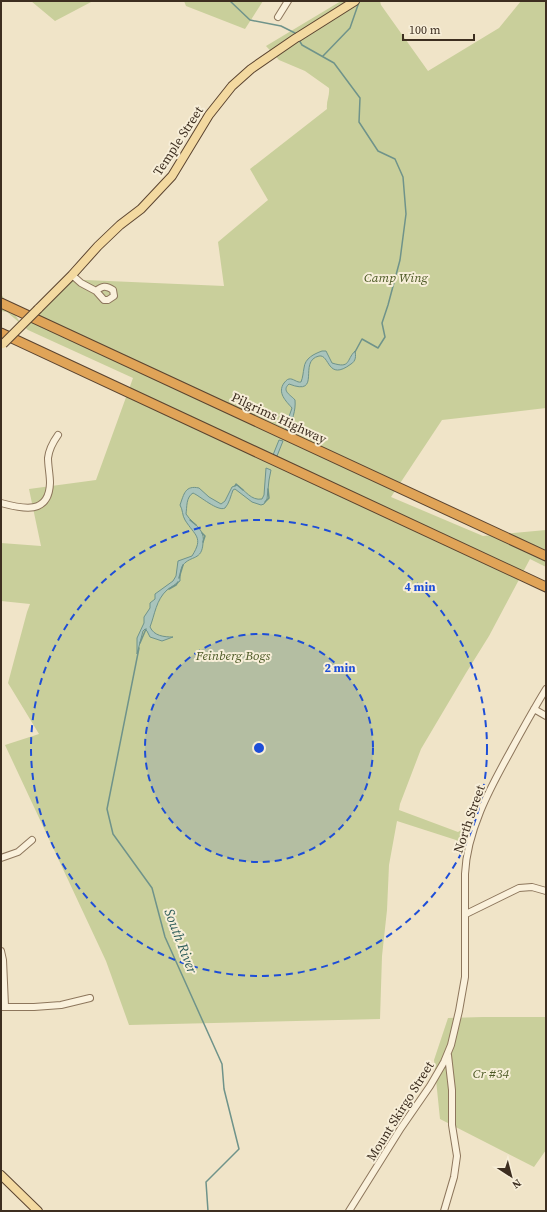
<svg xmlns="http://www.w3.org/2000/svg" width="547" height="1212" viewBox="0 0 547 1212" font-family="'Source Serif 4',serif">
	<style>
		.green { fill: #c9cf9b }
		.water { fill: #a9c4bc; stroke: #6f938a }
		.lines { fill: none; stroke-linecap: round; stroke-linejoin: round }
		.stream { stroke: #6f938a; stroke-width: 1.5 }
		.minor-casing { stroke: #8d765c; stroke-width: 8 }
		.major-casing { stroke: #5b4430; stroke-width: 10 }
		.highway-casing { stroke: #5b4430; stroke-width: 11 }
		.minor { stroke: #faf1dc; stroke-width: 6 }
		.major { stroke: #f3d9a0; stroke-width: 8 }
		.highway { stroke: #e0a458; stroke-width: 9 }
		.major-bridge-casing { stroke: #5b4430; stroke-width: 10; stroke-linecap: butt }
		.major-bridge { stroke: #f3d9a0; stroke-width: 8 }
		.ring { fill: none; stroke: #1d4ed8; stroke-width: 2; stroke-dasharray: 7 5 }
		.labels { text-anchor: middle; dominant-baseline: central; stroke-width: 4; stroke-linejoin: round; paint-order: stroke }
		.street-label { font-size: 13px; fill: #3d2e20; stroke: #f7eed8 }
		.park-label { font-size: 13px; font-style: italic; fill: #4d5a26; stroke: #f7eed8 }
		.water-label { font-size: 14px; font-style: italic; fill: #2f5d5a; stroke: #f7eed8 }
		.centre { fill: #1d4ed8; stroke: #f7eed8; stroke-width: 2 }
		.ring-label { font-size: 12px; text-anchor: middle; font-weight: bold; fill: #1d4ed8; stroke: #f7eed8; stroke-width: 4; stroke-linejoin: round; paint-order: stroke }
	</style>
	<rect width="100%" height="100%" fill="#f0e4c8"/>
	<path class="green" d="M31,1H93L55,21Z
		M184,1H263L245,29L186,6Z
		M341,1H380L381,5L428,71L499,28L521,1L546,2V408L442,420L391,497L483,536L546,530V567L530,559L489,636L466,673L421,749L400,804L399,810L458,832L463,829L458,844L456,840L397,821L389,865L387,910L382,956L380,1019L129,1025L106,961L5,745L39,734L8,683L27,612L30,604L1,601V543L41,546L29,489L96,480L133,378L28,330L7,312L1,311V294L22,325L62,279L224,286L218,242L268,200L250,169L327,109C326,101 330,96 329,88L305,71L279,60L266,46Z
		M483,1017H546V1150L534,1167L440,1119L434,1060L448,1018Z"/>
	<path class="water" d="M322,351H326L332,363C351,369 346,360 355,351C356,356 356,361 351,364C327,382 330,354 319,356C297,361 323,397 289,384C281,391 291,395 295,400C296,411 292,420 288,431L285,428L292,408C286,401 277,393 284,383C285,382 287,379 289,379C293,378 297,383 301,382C303,377 303,373 304,368C305,358 314,354 322,351Z
		M279,440L283,441L277,456L273,455Z
		M266,468L271,470L269,480L267,499L264,504L261,505L252,502L235,489L233,490C231,495 229,504 225,508C218,512 200,496 193,493C186,497 187,507 186,514C190,521 197,524 201,531C203,534 204,539 203,543C202,561 191,555 183,565C180,570 180,575 180,581C176,584 171,587 167,590C156,600 155,614 150,627C154,636 164,637 173,637L162,641L150,637L147,631L145,629L143,631L137,654V638L144,623V617L150,608V603L155,599V594L173,581L176,576L178,561L192,556C204,537 195,536 185,520C182,515 183,510 180,505C184,494 185,485 199,488L209,497L221,504L225,501L232,487L237,485C245,490 251,501 262,499L264,495Z"/>
	<g class="lines">
		<path class="stream" d="M230,1L250,20L281,26L295,33L296,36
			M299,40L302,45L334,63L360,98L359,122L378,151L395,159L403,177L406,214L400,260L388,305L382,323L385,337L378,348L362,339L355,352
			M323,56L350,28L359,2
			M235,486L236,484L243,490
			M265,502L269,498L268,489
			M190,520L196,525
			M202,533L205,536L203,542
			M179,578L183,565
			M169,589L176,585L178,582
			M140,643L146,629
			M139,648L107,809L113,834L152,888L165,937L222,1064L224,1089L239,1149L206,1182L208,1211"/>
		<defs>
			<path id="minor" d="M278,17L288,1
				M72,275L81,283L96,291L104,300H108L114,296L113,290C106,285 102,286 96,291
				M1,503C23,509 49,515 50,483C50,475 48,466 48,458C49,449 53,442 58,435
				M534,709L546,716
				M1,858L18,852L32,840
				M466,914L519,888L532,887L546,891
				M1,951L3,960L5,1006
				M1,1007H34L61,1005L90,998
				M349,1211L401,1128L430,1086L444,1062L451,1045L459,1011L465,977V874C467,831 489,790 509,754C521,732 533,710 546,689
				M444,1211L454,1177L457,1156L452,1125V1090L448,1055"/>
			<path id="major" d="M298,37L355,1
				M38,309L72,275L98,246L120,225L141,209L172,176L209,115L232,86L251,69L296,38
				M1,1175L38,1211"/>
			<path id="highway" d="M1,303L546,556
				M1,333L546,587"/>
		</defs>
		<use href="#minor" class="minor-casing"/>
		<use href="#major" class="major-casing"/>
		<use href="#highway" class="highway-casing"/>
		<use href="#minor" class="minor"/>
		<use href="#major" class="major"/>
		<use href="#highway" class="highway"/>
		<defs>
			<path id="major-bridge" d="M3,344L38,309"/>
		</defs>
		<use href="#major-bridge" class="major-bridge-casing"/>
		<use href="#major-bridge" class="major-bridge"/>
	</g>
	<circle cx="259" cy="748" r="114" fill="#1d4ed8" fill-opacity=".12"/>
	<g class="ring">
		<circle cx="259" cy="748" r="114"/>
		<circle cx="259" cy="748" r="228"/>
	</g>
	<g class="labels">
		<g class="street-label">
			<text transform="translate(178 141) rotate(-57)">Temple Street</text>
			<text transform="translate(279 418) rotate(25)">Pilgrims Highway</text>
			<text transform="translate(469 819) rotate(-71)">North Street</text>
			<text transform="translate(400 1111) rotate(-58)">Mount Skirgo Street</text>
		</g>
		<g class="park-label">
			<text x="396" y="277">Camp Wing</text>
			<text x="233" y="655">Feinberg Bogs</text>
			<text x="491" y="1073">Cr #34</text>
		</g>
		<g class="water-label">
			<text transform="translate(181 941) rotate(69)">South River</text>
		</g>
	</g>
	<circle cx="259" cy="748" r="6" class="centre"/>
	<g class="ring-label">
		<text x="420" y="591">4 min</text>
		<text x="340" y="672">2 min</text>
	</g>
	<rect width="547" height="1212" fill="none" stroke="#3d2e20" stroke-width="4"/>
	<g transform="translate(511 1176) rotate(144)" stroke="#f7eed8" stroke-width="3" paint-order="stroke">
	<path d="M0-3L7 15L0 10L-7 15Z" fill="#3d2e20"/>
	<text y="-6" font-size="11" font-weight="bold" text-anchor="middle" fill="#3d2e20">N</text>
	</g>
	<path d="M403 34v6h71v-6" fill="none" stroke="#3d2e20" stroke-width="2"/>
	<text x="409" y="34" font-size="12" fill="#3d2e20" stroke="#f7eed8" stroke-width="3" paint-order="stroke">100 m</text>
</svg>
